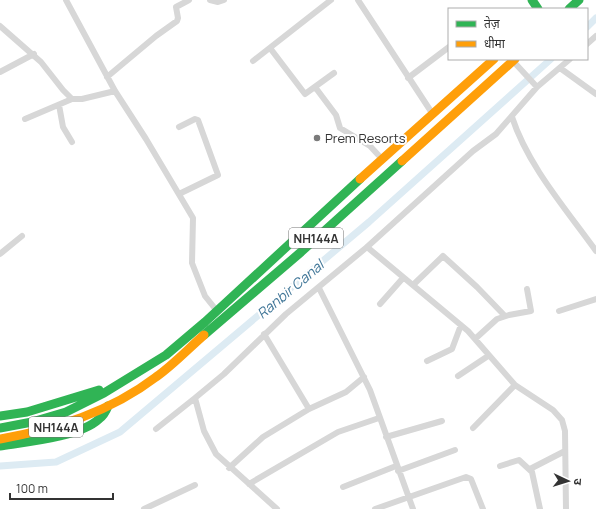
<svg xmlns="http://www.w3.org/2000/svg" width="596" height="509" viewBox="0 0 596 509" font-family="Manrope,'Noto Sans Devanagari',sans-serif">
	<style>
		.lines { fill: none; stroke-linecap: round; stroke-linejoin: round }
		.canal { stroke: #ddebf3; stroke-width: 7 }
		.street { stroke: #d7d7d7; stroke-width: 6 }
		.fast { stroke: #30b455; stroke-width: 9 }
		.slow { stroke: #ff9f0a; stroke-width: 9 }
		.poi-dot { fill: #7a7a7a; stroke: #fff; stroke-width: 1.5 }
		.labels { text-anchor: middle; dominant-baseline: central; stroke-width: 4; stroke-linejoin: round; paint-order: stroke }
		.shield { fill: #fff; stroke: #707070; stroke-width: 1 }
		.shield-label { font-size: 12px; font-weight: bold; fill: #333 }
		.poi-label { font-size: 13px; fill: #333; stroke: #fff; text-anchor: start }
		.water-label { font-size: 14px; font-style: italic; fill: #3f7597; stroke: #fff }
	</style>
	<rect width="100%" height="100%" fill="#fff"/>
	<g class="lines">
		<path class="canal" d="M587,27L596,18
			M0,466L56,462L120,432L369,222L551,59"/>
		<path class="street" d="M66,0L115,91L146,139L193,218L192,263L205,296L217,311
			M210,0L218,2L224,0
			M358,0L432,113
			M0,26L41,62L63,90L72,99H82L115,91
			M587,44L596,36
			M270,48L305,94L334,73
			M253,61L331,0
			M513,61L537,87
			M560,68L596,94
			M0,72L34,54
			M107,77L156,36L177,21L178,18L176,7L189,0
			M408,78L449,47
			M315,87L336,115L340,128L370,146L382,159
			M59,105L63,127L72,142
			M512,117C528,166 566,209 596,251
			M25,119L72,99
			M179,127L195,119L198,120L218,175L179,194
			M367,247L468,331L515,385L553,410L562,420L565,431L566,509
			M0,254L22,236
			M413,285L443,256L477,287L505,316
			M319,288L370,390L413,509
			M380,304L403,278
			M559,311L596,299
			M264,334L309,409L346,392L364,377
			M475,339L497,319L509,315L531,311L527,289
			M427,361L452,349L461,325
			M458,376L488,356
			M473,428L515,385
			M156,429L195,398
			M386,437L442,421
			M500,466L519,460L532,472L540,509
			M229,468L263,437L309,409
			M530,469L565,451
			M398,471L455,450
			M249,484L338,432L379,418
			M343,487L396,466
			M144,509L195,485
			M277,509L216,454L204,431L195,398L224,374L286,314L367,247L473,151L496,134L537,87L570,59
			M375,509L466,477L471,479L483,509"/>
		<path class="fast" d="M532,0L538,9
			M569,9L579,0
			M204,335L301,252L402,161
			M0,416L27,412L99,390
			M0,428L32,422L66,412L104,393L166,355L205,322L360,179
			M0,446C26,442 80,437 99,419C103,416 106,411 108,406"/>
		<path class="slow" d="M402,161L515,59
			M360,179L494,59
			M0,439C56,429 110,412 156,377C173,365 188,349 204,335"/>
	</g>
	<circle class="poi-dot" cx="317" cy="138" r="4"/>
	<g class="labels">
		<g class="shield">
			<rect x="289" y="228" width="54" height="20" rx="3"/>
			<rect x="29" y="417" width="54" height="20" rx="3"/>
		</g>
		<g class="shield-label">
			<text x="316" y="238">NH144A</text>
			<text x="56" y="427">NH144A</text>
		</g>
		<g class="poi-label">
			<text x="325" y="138">Prem Resorts</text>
		</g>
		<g class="water-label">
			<text transform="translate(290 289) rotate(-40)">Ranbir Canal</text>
		</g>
	</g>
	<rect x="448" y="8" width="140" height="52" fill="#ffffff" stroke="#adadad"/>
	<rect x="456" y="21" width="20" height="6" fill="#30b455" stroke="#adadad"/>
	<text x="484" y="28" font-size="12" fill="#333333">तेज़</text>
	<rect x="456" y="41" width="20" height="6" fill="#ff9f0a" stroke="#adadad"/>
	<text x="484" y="48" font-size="12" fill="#333333">धीमा</text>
	<g transform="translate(568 481) rotate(94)" stroke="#ffffff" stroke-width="3" paint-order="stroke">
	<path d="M0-3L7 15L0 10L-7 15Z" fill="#333333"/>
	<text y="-6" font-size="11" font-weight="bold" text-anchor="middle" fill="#333333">उ</text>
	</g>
	<path d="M10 493v6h103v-6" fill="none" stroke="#333333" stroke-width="2"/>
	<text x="16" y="493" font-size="12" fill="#333333" stroke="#ffffff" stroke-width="3" paint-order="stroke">100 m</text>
</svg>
